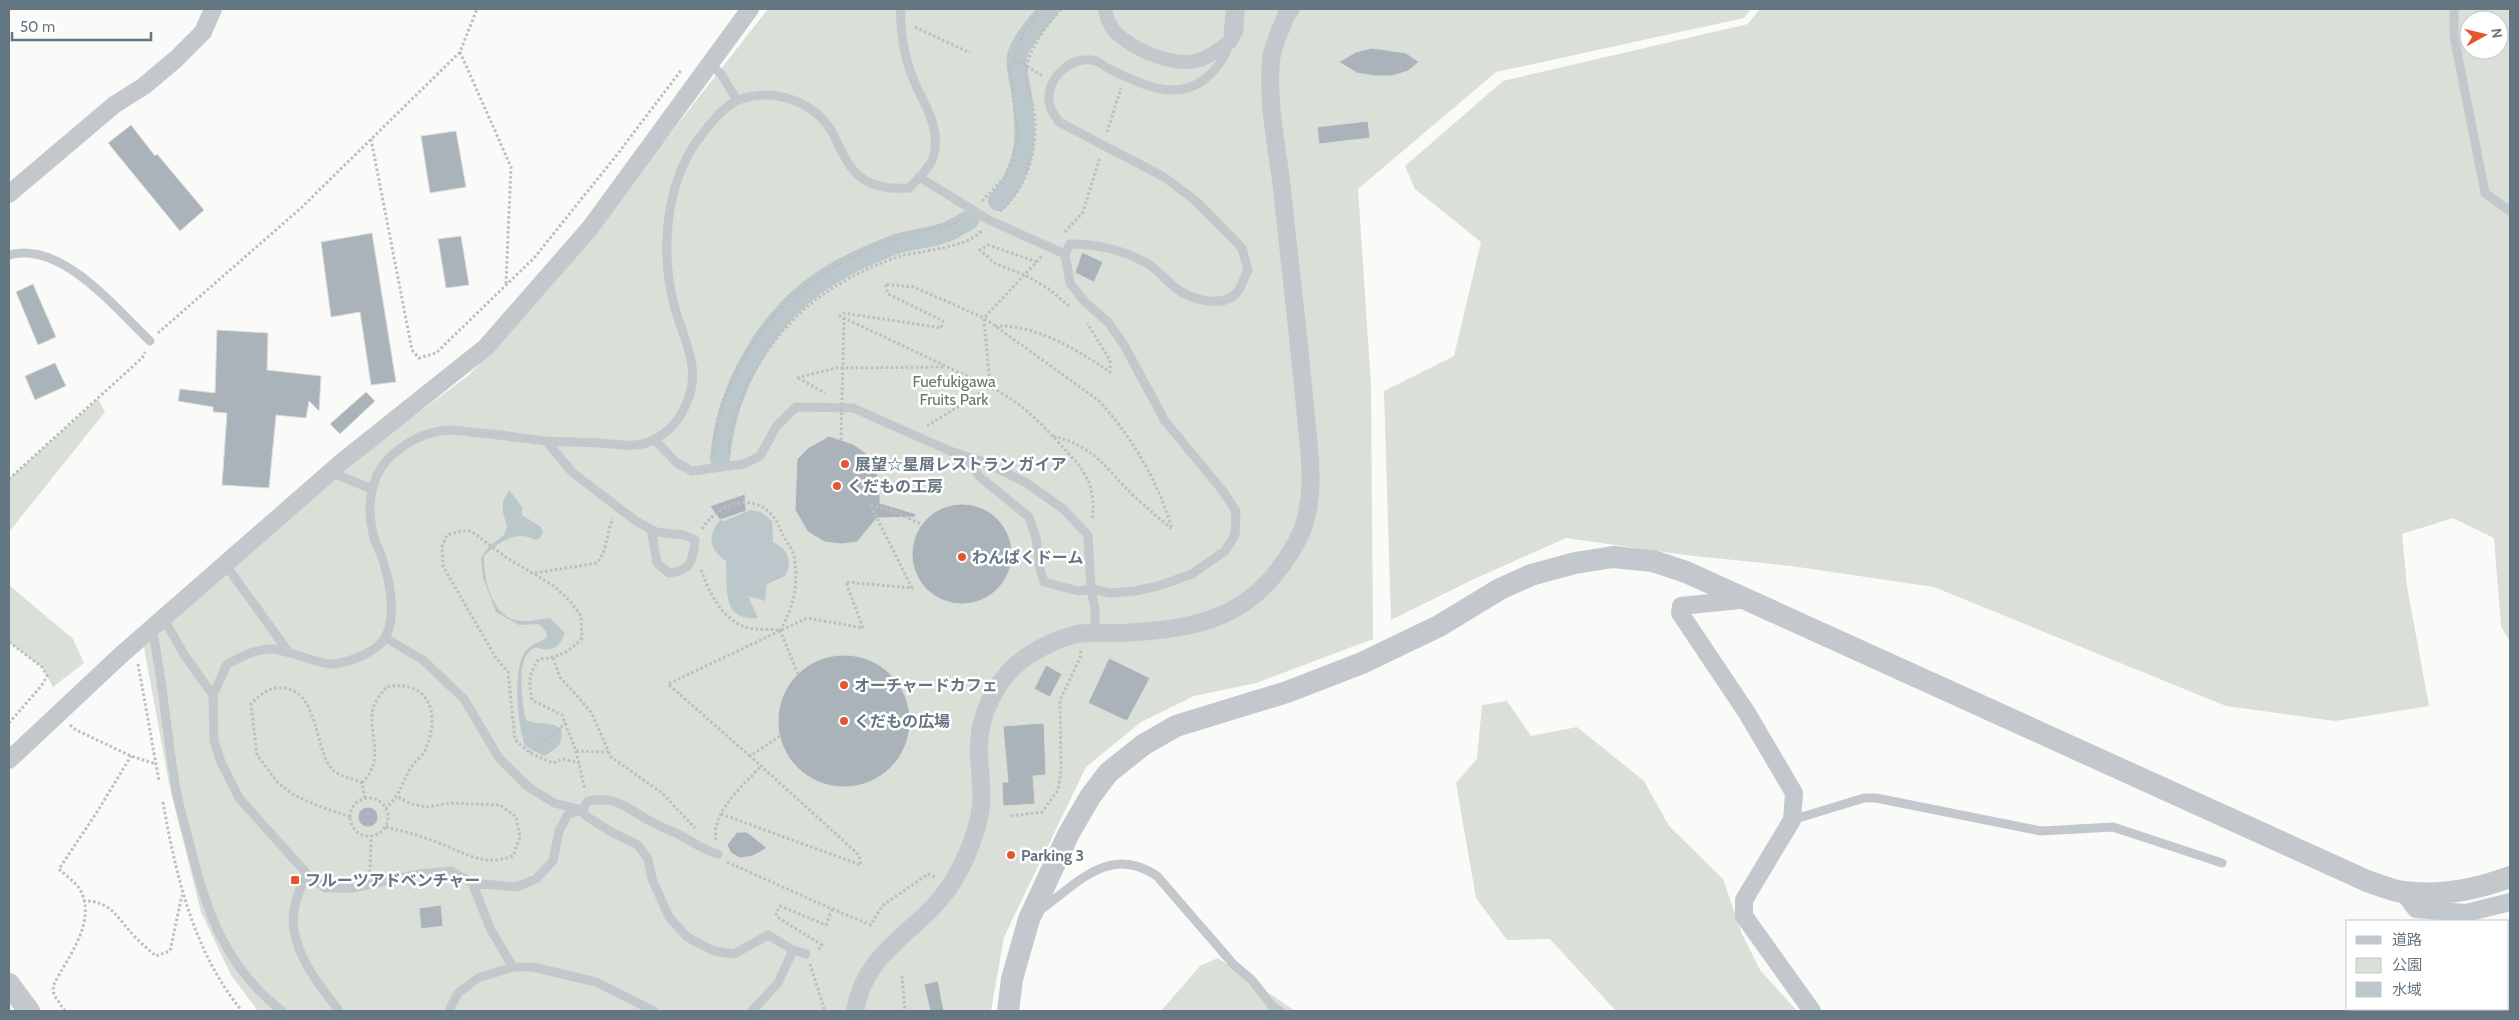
<svg xmlns="http://www.w3.org/2000/svg" width="2519" height="1020" viewBox="0 0 2519 1020" font-family="Cabin,'Noto Sans JP',sans-serif">
	<style>
		.green { fill: #dadfd7; fill-rule: evenodd }
		.water { fill: #bbc7cb }
		.lines { fill: none; stroke-linecap: round; stroke-linejoin: round }
		.canal { stroke: #bbc7cb; stroke-width: 20 }
		.building { fill: #aab3b9; stroke: #dcdcda }
		.path { stroke: #bbbfc2; stroke-width: 3; stroke-dasharray: 2.5 2.5; stroke-linecap: butt }
		.service { stroke: #c3c8cc; stroke-width: 9 }
		.pedestrian { stroke: #c3c8cc; stroke-width: 14 }
		.minor { stroke: #c3c8cc; stroke-width: 18 }
		.tertiary { stroke: #c3c8cc; stroke-width: 22 }
		.path-bridge { stroke: #bbbfc2; stroke-width: 3; stroke-dasharray: 2.5 2.5; stroke-linecap: butt }
		.poi-dot { fill: #e4572e; stroke: #fff; stroke-width: 2 }
		.labels { text-anchor: middle; dominant-baseline: central; stroke-width: 5; stroke-linejoin: round; paint-order: stroke }
		.park-label { font-size: 16px; fill: #687a64; stroke: #fff }
		.poi-label { font-size: 16px; font-weight: bold; fill: #657683; stroke: #fff; text-anchor: start }
	</style>
	<rect width="100%" height="100%" fill="#fafaf8"/>
	<path class="green" d="M768,9H1751L1744,18L1496,72L1358,189L1371,385L1373,639L1256,683L1194,696L1141,722L1086,767L1004,937L991,1011H258L231,975L201,912L169,784L144,647L299,510L391,433L469,375L547,291Z
		M1760,9H2510V642L2501,626L2494,538L2453,518L2402,534L2407,587L2429,706L2335,721L2226,706L1934,587L1791,566L1685,555L1566,538L1472,580L1391,620L1384,391L1454,356L1481,242L1415,189L1405,166L1503,81L1748,24ZM2469,20H2499V50H2469Z
		M98,399L105,412L9,532V479Z
		M9,585L73,639L84,663L53,687L42,667L9,642Z
		M1507,701L1531,736L1577,727L1644,781L1669,826L1723,879L1742,934L1760,970L1797,1011H1616L1550,939L1507,940L1476,898L1456,783L1477,759L1482,705Z
		M1218,958L1295,1011H1161L1200,966Z"/>
	<path class="water" d="M509,490L522,507V515L541,527L543,532L540,538L536,540C517,529 498,542 484,556C483,577 491,614 515,620C526,623 539,619 550,618L565,633C560,645 555,651 542,649C538,648 538,647 534,648C515,656 522,705 526,720C538,726 550,720 561,729C564,745 556,749 544,756L525,746C518,726 512,670 525,652C531,644 539,643 547,637L546,631L539,624L519,625L496,612L483,578L481,558L488,548L504,535L507,527L503,512V501Z
		M751,510L761,512L772,521L773,542C788,550 793,560 785,576L767,584L765,601L748,596L758,618C720,621 728,587 726,561C709,550 707,536 720,520L724,521Z"/>
	<g class="lines">
		<path class="canal" d="M998,201C1029,166 1027,134 1021,90C1019,81 1015,65 1017,56C1022,39 1038,22 1049,9
			M720,459C726,389 766,316 826,278C846,265 868,255 891,246C910,238 931,239 949,231C956,228 963,223 969,220"/>
	</g>
	<path class="building" d="M1372,48L1406,53L1419,62L1408,71L1392,76H1375L1357,73L1339,62L1356,52Z
		M1368,121L1370,138L1319,144L1317,127Z
		M131,125L155,156L157,154L204,210L180,231L108,143Z
		M456,131L466,187L430,193L421,136Z
		M372,233L396,382L371,385L360,312L331,317L321,242Z
		M461,236L469,285L446,288L438,239Z
		M1082,252L1103,262L1094,282L1075,273Z
		M33,284L56,337L38,345L16,292Z
		M217,330L268,333L267,370L321,376L319,411L309,401L306,418L276,415L269,488L222,485L227,413L213,412V407L178,401L180,389L215,393Z
		M55,363L66,386L35,400L25,376Z
		M366,392L375,401L340,434L330,424Z
		M829,436L853,444L866,453L873,462L880,482V503L916,514L915,517L877,518L857,542L842,544L825,542L808,532L795,510L797,459L808,448Z
		M745,494L746,511L720,520L710,506Z
		M912 554a50 50 0 1 1 100 0a50 50 0 1 1-100 0Z
		M778 721a66 66 0 1 1 132 0a66 66 0 1 1-132 0Z
		M1109,658L1150,678L1127,721L1088,703Z
		M1046,665L1062,674L1050,697L1034,689Z
		M1044,723L1046,775L1033,776L1035,804L1003,806L1002,782H1008L1003,726Z
		M358 817a10 10 0 1 1 20 0a10 10 0 1 1-20 0Z
		M737,832H747L767,848L753,856L740,858L731,853L727,845Z
		M441,905L443,926L421,929L419,908Z
		M938,981L944,1011H930L924,984Z"/>
	<g class="lines">
		<path class="path" d="M915,27L970,53
			M460,52L511,167L506,284
			M1014,59L1043,76
			M1107,132L1121,88
			M371,139L412,350L419,358L436,353L534,258L616,156L682,69
			M982,201L1005,177L1012,159L1018,135L1010,68L1023,33L1040,9
			M1000,211C1029,187 1040,143 1033,106C1031,97 1027,89 1026,80C1024,53 1045,28 1061,9
			M1065,232L1083,212L1100,157
			M1037,262L988,245L980,250L996,264L1025,275L1049,289L1070,307
			M995,326C1035,324 1078,350 1110,372V360L1087,323
			M158,333L301,208L460,52L477,9
			M797,378L836,368L944,367
			M798,378L825,393
			M927,426L990,387L984,318L1042,256
			M1053,436C1097,447 1106,470 1136,498C1148,509 1160,519 1172,529C1159,483 1131,435 1098,400L984,318L914,287L885,284L888,294L943,321L941,328L844,313L840,316C878,334 916,352 954,370C975,380 998,389 1018,404C1033,415 1046,429 1059,443C1082,468 1097,482 1092,519
			M729,453C728,401 770,338 808,306C833,285 869,266 901,256C923,250 968,248 982,230
			M713,455C715,419 723,396 740,365C786,279 863,243 955,223L962,217
			M9,479L142,358L145,352
			M871,505L893,511L921,524
			M702,529C715,507 748,491 770,513C778,520 780,530 785,539C788,544 793,550 794,556C799,582 794,608 780,630
			M701,570C709,592 721,618 745,627C755,630 769,629 779,630
			M535,573L597,563C608,550 606,533 613,518
			M780,630L798,674
			M9,642L42,667L47,676L42,685L9,723
			M553,658L560,677L591,712L611,757L662,793L695,828
			M138,664L159,781
			M70,725L76,730L131,756L156,764
			M780,736L750,756L859,855L861,865
			M576,751L585,790
			M530,753L566,723
			M750,756L668,684L807,618L863,628L846,582L912,588L870,504
			M580,763L563,759L553,763L530,753L515,740L508,672L496,658L443,566L442,546L447,535L461,531H471L507,558L554,586L570,601L581,616L582,638C570,652 557,658 539,659C528,674 529,682 532,700L562,715L576,751L608,752
			M362,783C384,759 371,744 372,715C372,705 380,695 386,687C428,679 441,712 426,748C424,755 416,760 412,766C402,782 401,794 386,808
			M350 817a19 19 0 1 1 38 0a19 19 0 1 1-38 0Z
			M163,802C176,876 193,951 242,1011
			M721,814L861,865
			M1011,816L1042,812L1058,790L1061,770L1060,700L1080,658L1081,650
			M350,817L316,805L294,795L278,783L257,755L251,704C261,694 270,686 284,688C318,692 314,745 331,768C338,777 353,778 362,783L365,799
			M386,827C403,831 421,836 439,843C466,853 482,867 513,856L520,837L516,817L500,805L450,803L427,807L411,804L398,797
			M716,840C711,812 743,786 760,767
			M727,862L832,909L826,925L780,906L776,913L777,917L822,945L818,951
			M370,872L371,836
			M83,901C111,900 118,919 135,937C142,944 149,950 156,956L170,951L182,895
			M832,909L871,925L882,906L928,874L935,877
			M810,964L825,1011
			M902,976L905,1011
			M65,1011L54,995L53,986C67,958 99,920 79,888C74,881 65,875 59,869L97,812L131,756"/>
		<path class="service" d="M2454,9V36L2485,193L2510,211
			M1232,44L1239,31L1240,9
			M710,64L721,74L737,100
			M919,177L989,220L1065,254
			M9,255C62,241 114,307 150,341
			M654,439L677,463L692,471L744,464L760,456L776,427L796,407L853,408L950,451L984,462L1025,482L1062,508L1088,535L1091,589L1110,593L1135,591L1158,586L1192,574L1225,551L1235,535L1236,511L1222,490L1165,421L1124,345L1108,322L1085,302L1070,283L1065,254L1070,244C1096,244 1122,250 1145,262C1158,269 1166,281 1177,289C1192,300 1225,309 1238,291C1242,285 1245,276 1248,270L1242,248L1196,201L1164,177L1059,122C1056,117 1051,111 1050,106C1043,80 1071,54 1096,61C1101,63 1105,67 1109,69C1137,82 1173,102 1202,81C1217,70 1224,59 1230,42
			M546,441L573,473L636,521L656,532L684,535L695,540C693,561 691,571 669,573L657,563L651,529
			M965,456L980,477L1029,517L1036,538L1040,569L1044,582L1078,591L1091,589L1095,609V634
			M330,472L372,489
			M225,564L289,653
			M163,618L185,656L213,695
			M152,628C163,682 167,736 176,790C180,810 186,830 191,849C207,915 227,968 282,1011
			M386,638L423,660L464,699L499,758L527,786L554,803L582,810L586,816L613,833L638,845L648,859L652,879L669,917L687,937L714,951L734,954L768,935L793,950L806,954
			M1792,820L1864,798H1876L2041,831L2113,827L2222,863
			M308,875C273,927 307,969 339,1011
			M472,883L516,887L536,879L553,861L559,831L568,814L582,810L588,801C618,796 625,807 648,820C658,826 670,830 680,835C693,842 703,850 718,854
			M1039,911C1078,883 1109,844 1157,876L1234,965L1252,980L1273,1007L1280,1011
			M513,967L491,930L472,883L451,871L419,874L353,888H325L308,875L239,798L221,762L214,741L213,695L227,664C241,657 257,648 273,649C281,650 289,653 297,655C307,658 323,664 333,664C347,663 367,655 378,646C399,628 391,587 384,564C382,556 378,548 375,541C366,511 368,477 392,455C405,444 417,436 435,432C446,428 459,431 471,432C496,434 520,438 545,441C563,442 582,442 600,443C616,444 634,448 649,442C669,434 682,417 689,397C700,365 683,338 675,308C660,255 665,186 697,141C708,127 723,105 741,99C774,88 814,101 832,132C840,147 848,169 862,178C876,188 892,189 909,188C917,180 929,169 933,158C942,129 925,106 914,81C906,63 899,29 901,9
			M449,1011L458,993L478,978L513,967H533L596,982L654,1011
			M752,1011L778,983L793,950"/>
		<path class="pedestrian" d="M1105,9C1107,18 1109,26 1116,33C1132,48 1163,62 1186,62C1202,63 1218,51 1230,41L1233,9"/>
		<path class="minor" d="M9,194L114,105L144,86L176,59L203,32L213,9
			M1749,599L1681,606L1680,613L1747,713L1794,793L1792,820L1744,900V916L1812,1011
			M9,760L121,655L343,461L486,347L590,228L750,9
			M2403,892L2416,909L2466,913L2510,902
			M855,1011C866,947 921,932 952,883C965,862 978,832 981,806C983,786 978,764 979,743C980,715 995,684 1016,665C1031,651 1057,639 1077,634C1091,632 1107,634 1122,633C1202,629 1255,617 1296,543C1319,503 1309,451 1305,407C1298,331 1289,256 1281,180C1276,142 1266,93 1272,54C1275,41 1282,26 1287,13L1291,9"/>
		<path class="tertiary" d="M9,984L29,1011
			M1008,1011L1012,979L1029,919L1069,833L1090,797L1108,773L1143,745L1176,726L1287,692L1362,663L1439,626L1500,589L1531,575L1575,563L1613,557L1653,561L1686,572L2367,881C2379,885 2392,891 2404,892C2440,897 2477,889 2510,877"/>
		<path class="path-bridge" d="M841,440L844,318"/>
	</g>
	<g class="poi-dot">
		<circle cx="845" cy="464" r="5"/>
		<circle cx="837" cy="486" r="5"/>
		<circle cx="962" cy="557" r="5"/>
		<circle cx="844" cy="685" r="5"/>
		<circle cx="844" cy="721" r="5"/>
		<circle cx="1011" cy="855" r="5"/>
		<rect x="290" y="875" width="10" height="10" rx="2.5"/>
	</g>
	<g class="labels">
		<g class="park-label">
			<text x="954" y="381">Fuefukigawa<tspan x="954" dy="18">Fruits Park</tspan></text>
		</g>
		<g class="poi-label">
			<text x="855" y="464">展望☆星屑レストラン ガイア</text>
			<text x="847" y="486">くだもの工房</text>
			<text x="972" y="557">わんぱくドーム</text>
			<text x="854" y="685">オーチャードカフェ</text>
			<text x="854" y="721">くだもの広場</text>
			<text x="1021" y="855">Parking 3</text>
			<text x="305" y="880">フルーツアドベンチャー</text>
		</g>
	</g>
	<rect width="2519" height="1020" fill="none" stroke="#657683" stroke-width="20"/>
	<rect x="2346" y="920" width="162" height="90" fill="#ffffff" stroke="#c1c8cd"/>
	<rect x="2356" y="936" width="25" height="8" fill="#c3c8cc" stroke="#c1c8cd"/>
	<text x="2392" y="945" font-size="15" fill="#657683">道路</text>
	<rect x="2356" y="958" width="25" height="15" fill="#dadfd7" stroke="#c1c8cd"/>
	<text x="2392" y="970" font-size="15" fill="#657683">公園</text>
	<rect x="2356" y="982" width="25" height="15" fill="#bbc7cb" stroke="#c1c8cd"/>
	<text x="2392" y="995" font-size="15" fill="#657683">水域</text>
	<g transform="translate(2484 35) rotate(82)"><circle r="24" fill="#ffffff" stroke="#c1c8cd"/>
	<path d="M0-4L9 19L0 12L-9 19Z" fill="#e4572e"/>
	<text y="-8" font-size="14" font-weight="bold" text-anchor="middle" fill="#657683">N</text>
	</g>
	<path d="M12 32v8h139v-8" fill="none" stroke="#657683" stroke-width="2.5"/>
	<text x="20" y="32" font-size="15" fill="#657683" stroke="#ffffff" stroke-width="4" paint-order="stroke">50 m</text>
</svg>
